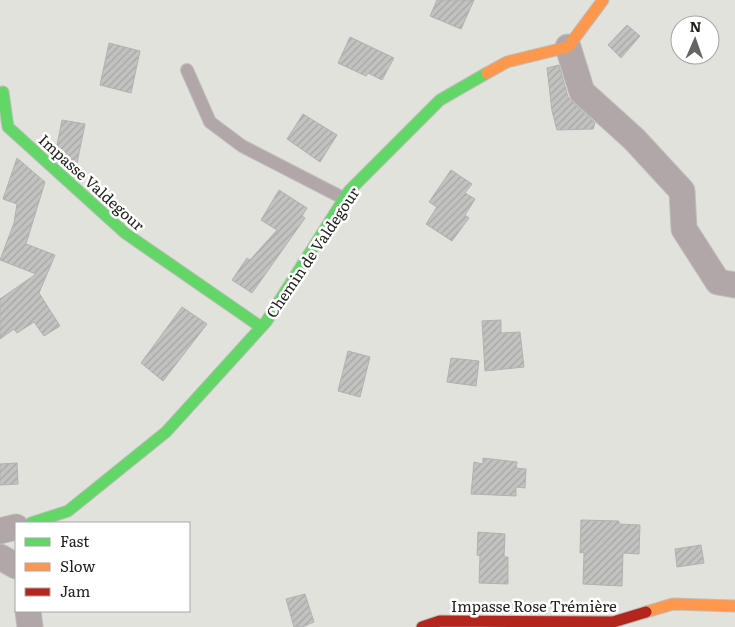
<svg xmlns="http://www.w3.org/2000/svg" width="735" height="627" viewBox="0 0 735 627" font-family="Literata,serif">
	<style>
		.building { fill: url(#building-hatch); stroke: #b1b1b0 }
		.lines { fill: none; stroke-linecap: round; stroke-linejoin: round }
		.lane-casing { stroke: #bfbebb; stroke-width: 14 }
		.street-casing { stroke: #bfbebb; stroke-width: 27 }
		.fast-casing { stroke: #bfbebb; stroke-width: 13 }
		.slow-casing { stroke: #bfbebb; stroke-width: 13 }
		.jam-casing { stroke: #bfbebb; stroke-width: 13 }
		.lane { stroke: #b2a7a8; stroke-width: 12 }
		.street { stroke: #b2a7a8; stroke-width: 25 }
		.fast { stroke: #63d668; stroke-width: 11 }
		.slow { stroke: #ff974d; stroke-width: 11 }
		.jam { stroke: #b3261e; stroke-width: 11 }
		.labels { text-anchor: middle; dominant-baseline: central; stroke-width: 5; stroke-linejoin: round; paint-order: stroke }
		.street-label { font-size: 15px; fill: #22211e; stroke: #fff }
	</style>
	<defs>
		<pattern id="building-hatch" width="6" height="6" patternUnits="userSpaceOnUse" patternTransform="scale(1.25)"><rect width="6" height="6" fill="#c2c2c1"/><path d="M-1 1l2-2M0 6l6-6M5 7l2-2" fill="none" stroke="#a6a6a5"/></pattern>
	</defs>
	<rect width="100%" height="100%" fill="#e2e2dd"/>
	<path class="building" d="M437,0H474L461,29L430,16Z
		M627,25L640,36L621,58L608,45Z
		M350,37L394,58L382,80L368,73L366,76L338,63Z
		M109,43L140,51L131,93L100,85Z
		M559,65L568,97L595,123L593,129L557,130L552,111L547,68Z
		M303,114L337,135L320,162L287,139Z
		M62,120L85,124L77,163L68,161L56,150Z
		M17,158L45,182L26,244L55,255L39,293L60,326L44,336L34,322L17,333L14,329L0,339V299L36,274L0,260L14,223L17,204L3,199Z
		M451,170L472,184L465,193L475,199L465,215L469,218L452,241L426,224L437,207L429,202Z
		M279,190L307,208L302,216L305,218L252,293L232,280L247,258L250,260L277,230L261,220Z
		M182,307L207,324L163,381L141,363Z
		M501,320V333L520,332L524,367L485,371L482,321Z
		M348,351L370,357L360,397L338,391Z
		M451,358L479,361L476,386L447,382Z
		M483,458L517,462L516,468L526,469L525,488L516,487V496L471,494L474,462L483,464Z
		M17,463L18,484L0,485V464Z
		M581,520L619,521V524L640,525L639,554L623,553L622,586L583,584L584,552L580,553Z
		M478,532L505,534L504,557H508V584L479,583L480,556L477,555Z
		M701,545L704,563L677,567L675,549Z
		M305,594L314,622L302,627H294L286,599Z"/>
	<g class="lines">
		<defs>
			<path id="lane" d="M187,70L210,122L242,146L345,199"/>
			<path id="street" d="M568,47L582,92L634,139L682,191L684,229L718,282L735,285
				M0,531L16,527
				M0,557L16,566
				M28,611L30,627"/>
			<path id="fast" d="M3,92L8,127L125,233L261,327
				M31,523L68,511L166,432L266,322L349,191L440,100L487,73"/>
			<path id="slow" d="M487,73L507,62L568,47L603,0
				M646,612L673,604L735,606"/>
			<path id="jam" d="M422,627L440,621L613,622L646,612"/>
		</defs>
		<use href="#lane" class="lane-casing"/>
		<use href="#street" class="street-casing"/>
		<use href="#fast" class="fast-casing"/>
		<use href="#slow" class="slow-casing"/>
		<use href="#jam" class="jam-casing"/>
		<use href="#lane" class="lane"/>
		<use href="#street" class="street"/>
		<use href="#fast" class="fast"/>
		<use href="#slow" class="slow"/>
		<use href="#jam" class="jam"/>
	</g>
	<g class="labels">
		<g class="street-label">
			<text transform="translate(92 182) rotate(42)">Impasse Valdegour</text>
			<text transform="translate(312 252) rotate(-56)">Chemin de Valdegour</text>
			<text x="534" y="605">Impasse Rose Trémière</text>
		</g>
	</g>
	<rect x="15" y="522" width="175" height="90" fill="#ffffff" stroke="#a7a6a5"/>
	<rect x="25" y="538" width="25" height="8" fill="#63d668" stroke="#a7a6a5"/>
	<text x="60" y="547" font-size="15" fill="#22211e">Fast</text>
	<rect x="25" y="563" width="25" height="8" fill="#ff974d" stroke="#a7a6a5"/>
	<text x="60" y="572" font-size="15" fill="#22211e">Slow</text>
	<rect x="25" y="588" width="25" height="8" fill="#b3261e" stroke="#a7a6a5"/>
	<text x="60" y="597" font-size="15" fill="#22211e">Jam</text>
	<g transform="translate(695 40) rotate(2)"><circle r="24" fill="#ffffff" stroke="#a7a6a5"/>
	<path d="M0-4L9 19L0 12L-9 19Z" fill="#656561"/>
	<text y="-8" font-size="14" font-weight="bold" text-anchor="middle" fill="#22211e">N</text>
	</g>
</svg>
